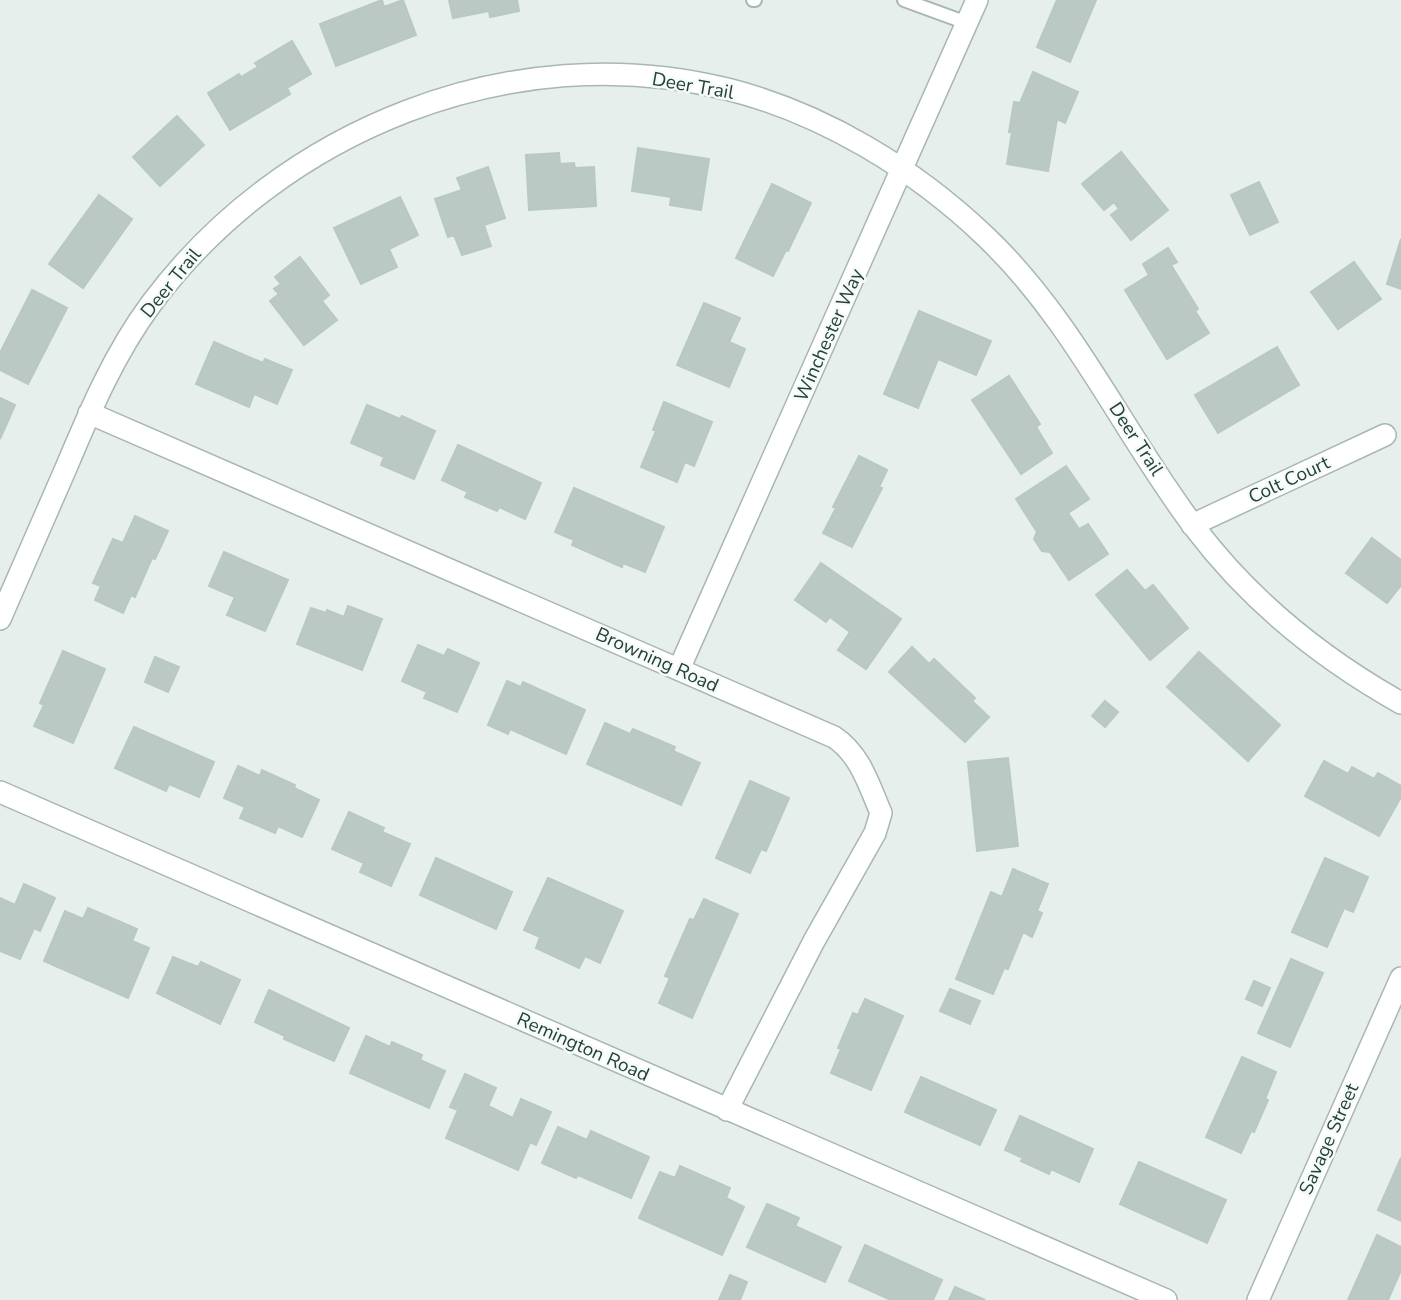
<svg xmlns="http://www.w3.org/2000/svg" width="1401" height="1300" viewBox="0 0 1401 1300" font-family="'Nunito Sans',sans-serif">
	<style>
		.building { fill: #bbc9c4; stroke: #b8c8c2; stroke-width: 2 }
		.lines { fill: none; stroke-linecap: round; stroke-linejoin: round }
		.lane-casing { stroke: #a8b7b2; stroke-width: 16 }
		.street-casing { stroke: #a8b7b2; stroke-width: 24 }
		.lane { stroke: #fff; stroke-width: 12 }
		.street { stroke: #fff; stroke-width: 21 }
		.labels { text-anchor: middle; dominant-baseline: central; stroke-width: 5; stroke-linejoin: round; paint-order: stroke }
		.street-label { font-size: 19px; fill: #24413a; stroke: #f6fbf9 }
	</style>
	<rect width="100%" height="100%" fill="#e6efeb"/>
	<path class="building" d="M382,0L384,7L403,0L416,35L336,66L320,24Z
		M449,0H517L519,11L490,17L489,11L453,18Z
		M1057,0H1096L1070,62L1037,47Z
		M292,41L311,74L287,88L290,94L230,130L208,93L239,74L241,77L258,67L255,63Z
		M1033,72L1078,92L1065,123L1057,119L1048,171L1007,164L1012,132H1009L1014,102L1020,103Z
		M177,116L204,145L160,186L133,157Z
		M638,148L709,159L701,210L670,205L671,197L632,191Z
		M1121,152L1168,210L1131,240L1111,215L1119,209L1114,202L1104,210L1082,184Z
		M559,153L560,164L574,163L575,168L594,167L596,206L529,210L526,155Z
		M488,167L505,218L484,225L491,246L462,255L454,235L448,237L435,199L462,190L457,178Z
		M1259,182L1278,222L1250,235L1231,195Z
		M772,184L811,203L788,251L786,250L773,276L736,258Z
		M99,195L132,219L83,288L49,264Z
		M400,197L418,235L389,249L397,267L361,284L334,228Z
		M1401,239V289L1387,284Z
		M1168,248L1177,262L1171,265L1198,309L1195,311L1209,333L1167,359L1125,290L1149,275L1143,264Z
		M300,257L329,295L322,301L337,320L304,345L270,301L279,294L274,289L281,284L275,277Z
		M1354,262L1381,299L1338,329L1311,292Z
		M32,290L67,308L28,384L0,370V353Z
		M704,303L740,318L729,342L745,349L729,387L677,365Z
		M919,311L991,341L976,375L938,359L918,408L884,394Z
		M214,342L263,363L265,359L292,370L277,404L254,394L249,407L196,384Z
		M1277,347L1299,385L1218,433L1195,395Z
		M1009,376L1040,424L1036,427L1052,453L1021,474L972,400Z
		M0,398L15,405L0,439Z
		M664,402L712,422L694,466L685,462L677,482L641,467L656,431L653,430Z
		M367,405L400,419L402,416L435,431L414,479L381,465L384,457L351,443Z
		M458,445L541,483L525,519L499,507L497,511L465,497L468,492L442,480Z
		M859,456L887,470L879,487L882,488L852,547L823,533L836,508L833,507Z
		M1066,466L1089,499L1068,513L1079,529L1088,524L1108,554L1069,580L1050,552L1042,551L1034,539L1037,532L1016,499Z
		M574,488L664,527L645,572L623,563L622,567L572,545L574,540L555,532Z
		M135,516L168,531L155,559L152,558L135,597L131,595L123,613L95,600L101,586L93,583L113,539L123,543Z
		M1372,538L1401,560V585L1387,603L1346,573Z
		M224,552L288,580L265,631L227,615L235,597L209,586Z
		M821,563L901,619L866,669L838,650L850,632L830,617L826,622L795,600Z
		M1127,570L1145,591L1153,585L1188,628L1150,660L1096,595Z
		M348,606L382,619L362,670L297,644L311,608L326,613L327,610L344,617Z
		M418,645L444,656L448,649L479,663L457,712L424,698L427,692L402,681Z
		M912,647L929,664L934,659L975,698L972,701L989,717L965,742L889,672Z
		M63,651L105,669L73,743L34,726L44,705L40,703Z
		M1199,652L1280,725L1248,761L1167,687Z
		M155,657L179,667L168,692L145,682Z
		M507,681L521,687L523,682L585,710L566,754L510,729L508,734L488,725Z
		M1105,701L1118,712L1105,727L1092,716Z
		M605,723L630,734L633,729L675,747L673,751L700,763L681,805L587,764Z
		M134,727L214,762L199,797L169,784L166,791L115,768Z
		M1008,758L1018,846L977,851L968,762Z
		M1324,761L1348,774L1352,767L1374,779L1378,773L1401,786V797L1379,836L1305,796Z
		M238,766L260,776L262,770L295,785L294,788L319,800L302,837L278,826L275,833L240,818L245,807L224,798Z
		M750,781L789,798L766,851L761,849L750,873L716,858Z
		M349,812L384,828L382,832L410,844L391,886L360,872L364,863L332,849Z
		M436,858L512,892L496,929L420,895Z
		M1325,858L1368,877L1353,912L1344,908L1327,947L1292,932Z
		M1013,869L1048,884L1037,911L1042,913L1032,937L1023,932L1008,969L1004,968L993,994L956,979L991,892L1002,897Z
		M548,878L623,911L600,963L585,956L579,968L536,948L540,937L524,930Z
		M24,884L55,898L40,931L34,928L20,959L0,951V898L15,905Z
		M704,899L738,914L692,1018L659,1003L670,978L665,976L690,919L694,920Z
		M88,908L137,929L132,941L149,948L128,998L44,961L65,911L83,919Z
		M173,957L198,967L201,962L240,980L220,1024L157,993Z
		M1291,959L1323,973L1290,1047L1258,1033Z
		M1254,981L1270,988L1262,1006L1246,999Z
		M950,989L980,1001L970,1024L940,1011Z
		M269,990L349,1028L334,1061L284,1039L285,1036L255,1022Z
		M865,999L903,1016L871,1090L831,1073L841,1049L838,1048L853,1013L858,1015Z
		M366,1036L390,1047L392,1042L422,1055L420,1060L445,1071L429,1108L350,1073Z
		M1242,1057L1276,1072L1265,1099L1268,1100L1254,1132L1251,1131L1241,1153L1206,1137Z
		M465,1074L496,1088L488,1106L513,1118L521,1099L551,1112L536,1145L530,1142L518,1170L446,1138L458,1110L450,1107Z
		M921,1077L996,1110L980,1145L905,1112Z
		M1020,1116L1093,1149L1079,1182L1051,1169L1049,1174L1021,1161L1023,1158L1005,1150Z
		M558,1127L587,1140L591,1131L649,1157L631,1198L578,1175L576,1178L542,1163Z
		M1401,1158V1221L1378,1210Z
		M1139,1162L1226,1200L1207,1243L1120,1204Z
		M680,1166L730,1188L726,1198L744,1207L722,1255L639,1218L660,1172L675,1178Z
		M767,1204L799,1218L795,1226L841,1247L825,1282L747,1247Z
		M1377,1235L1401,1247V1270L1388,1300H1348Z
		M865,1245L942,1280L933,1300H891L849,1281Z
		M730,1275L747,1282L740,1300H719Z
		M955,1287L985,1300H949Z"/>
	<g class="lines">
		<defs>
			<path id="lane" d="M753,0H755
				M904,0L967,23"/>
			<path id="street" d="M89,413L834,737C860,754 869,785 881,813L875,833L814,941L727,1110
				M1192,525L1385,435
				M0,619C22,569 44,518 66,468C90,411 114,354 151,304C281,129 513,36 727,89C823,113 915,169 986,237C1074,321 1123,433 1195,528C1251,602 1321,658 1401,703
				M679,669L977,0
				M0,792L1166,1300
				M1258,1300L1401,978"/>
		</defs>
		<use href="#lane" class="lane-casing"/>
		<use href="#street" class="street-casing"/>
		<use href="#lane" class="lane"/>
		<use href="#street" class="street"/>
	</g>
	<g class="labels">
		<g class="street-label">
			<text transform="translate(693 86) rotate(10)">Deer Trail</text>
			<text transform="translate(171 283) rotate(-51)">Deer Trail</text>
			<text transform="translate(829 335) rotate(-66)">Winchester Way</text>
			<text transform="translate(1136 439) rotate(57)">Deer Trail</text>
			<text transform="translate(1289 480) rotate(-25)">Colt Court</text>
			<text transform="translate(657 660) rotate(24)">Browning Road</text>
			<text transform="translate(583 1047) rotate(24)">Remington Road</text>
			<text transform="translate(1329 1139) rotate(-66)">Savage Street</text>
		</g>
	</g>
</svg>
